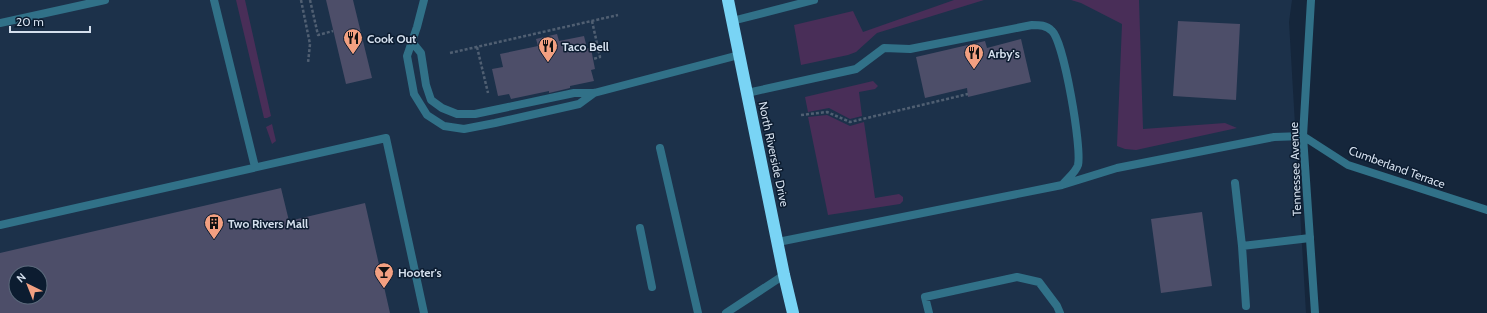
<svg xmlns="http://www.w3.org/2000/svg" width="1487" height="313" viewBox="0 0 1487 313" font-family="Cabin,sans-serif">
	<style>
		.built { fill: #1c314a; fill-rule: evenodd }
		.green { fill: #492e58 }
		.building { fill: #4d4e69; fill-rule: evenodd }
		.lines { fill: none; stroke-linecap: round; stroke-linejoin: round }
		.path { stroke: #505f72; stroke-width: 2.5; stroke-dasharray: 3 2; stroke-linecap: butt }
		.lane { stroke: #317188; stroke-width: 8 }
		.street { stroke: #317188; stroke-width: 8 }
		.highway { stroke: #79d4f5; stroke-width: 12 }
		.labels { text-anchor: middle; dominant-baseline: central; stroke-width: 3; stroke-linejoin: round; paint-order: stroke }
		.poi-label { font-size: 12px; font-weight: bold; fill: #d4dfed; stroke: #0c1c30; text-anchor: start }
		.street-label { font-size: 12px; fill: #d4dfed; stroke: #0c1c30 }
	</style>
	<rect width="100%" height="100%" fill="#15263b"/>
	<path class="built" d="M0,0H1292L1289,22L1306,313H0ZM16,273H40V297H16Z"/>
	<path class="green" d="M236,0H245L271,116L267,118H264Z
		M954,0H984L877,33L856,52L848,55L801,65L794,25L853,11L863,32Z
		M1071,0H1139L1143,129L1225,123L1237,128L1136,150L1125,149L1117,146L1122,24L1081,3Z
		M873,81L878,86L875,89L859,92L862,116L850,119L829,108L808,112L805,97Z
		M827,115L850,126L864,122L875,198L899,194L903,197V201L900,204L828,215L808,117Z
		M272,124L276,141L272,144L266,127Z"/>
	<path class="building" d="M326,0H353L372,78L346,84Z
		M1178,21L1240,24L1236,100L1173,96Z
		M557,34L559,41L584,36L587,48H591L593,59L595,69L591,70L594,81L570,86V88L549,93V91L511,99L509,94L498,96L492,69L503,67L500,54L538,46L536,39Z
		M1021,39L1031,82L968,97L967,88L925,98L916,57L985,41L987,48Z
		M281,188L289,221L365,203L390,313H0V253ZM16,273H40V297H16Z
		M1202,212L1212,286L1161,293L1151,219Z"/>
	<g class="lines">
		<path class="path" d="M301,0L310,44L308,63
			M310,0L318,35L333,31
			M592,21L600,57L593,59
			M477,47L488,93
			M450,53L618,15
			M801,115L827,112L850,122L968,94"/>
		<path class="lane" d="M214,0L255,167
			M424,0L417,27L407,56L414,94L427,115L444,126L464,129L495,123L579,104L594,93
			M732,21L814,0
			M0,23L105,0
			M412,42L421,53L426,85L431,100L442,108L457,114H475L574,93H594L739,55
			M747,93L856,69L884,48L910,49L1032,25C1040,25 1046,25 1052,31C1064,42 1082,148 1078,165C1076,172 1067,179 1063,184
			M660,148L698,313
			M1235,183L1242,246L1246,306
			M0,225L386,138L424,313
			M640,228L652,287
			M778,242L1062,185L1117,168L1274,137L1303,136
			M1242,246L1310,238
			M726,313L784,275
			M929,313L925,297L1017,277L1039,282L1057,306L1060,313"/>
		<path class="street" d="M1311,0L1303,136L1315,313
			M1303,136L1348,165L1487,210"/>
		<path class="highway" d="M728,0L784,275L793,313"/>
	</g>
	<defs>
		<symbol id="restaurant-pin" viewBox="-11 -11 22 30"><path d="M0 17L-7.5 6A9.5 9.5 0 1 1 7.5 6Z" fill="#f3a081" stroke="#0c1c30"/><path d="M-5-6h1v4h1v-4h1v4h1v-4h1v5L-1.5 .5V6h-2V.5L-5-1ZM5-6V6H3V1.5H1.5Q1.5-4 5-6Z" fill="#111"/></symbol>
		<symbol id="building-pin" viewBox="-11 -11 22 30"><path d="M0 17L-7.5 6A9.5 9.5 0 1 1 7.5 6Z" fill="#f3a081" stroke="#0c1c30"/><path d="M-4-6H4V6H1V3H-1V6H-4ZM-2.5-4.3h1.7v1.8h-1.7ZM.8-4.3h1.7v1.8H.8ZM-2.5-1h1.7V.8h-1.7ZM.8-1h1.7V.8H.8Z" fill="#111"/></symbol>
		<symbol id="bar-pin" viewBox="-11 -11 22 30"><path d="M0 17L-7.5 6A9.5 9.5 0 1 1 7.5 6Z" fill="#f3a081" stroke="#0c1c30"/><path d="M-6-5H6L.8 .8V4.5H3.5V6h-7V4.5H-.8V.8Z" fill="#111"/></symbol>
	</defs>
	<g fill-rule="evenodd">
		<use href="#restaurant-pin" x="342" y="27" width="22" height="30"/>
		<use href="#restaurant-pin" x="537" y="35" width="22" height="30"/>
		<use href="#restaurant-pin" x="963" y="42" width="22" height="30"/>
		<use href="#building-pin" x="203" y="212" width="22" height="30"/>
		<use href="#bar-pin" x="373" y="261" width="22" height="30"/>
	</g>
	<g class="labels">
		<g class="poi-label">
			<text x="367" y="38">Cook Out</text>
			<text x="562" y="46">Taco Bell</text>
			<text x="988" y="53">Arby's</text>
			<text x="228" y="223">Two Rivers Mall</text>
			<text x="398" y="272">Hooter's</text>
		</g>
		<g class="street-label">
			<text transform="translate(774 154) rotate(78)">North Riverside Drive</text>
			<text transform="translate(1397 167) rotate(20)">Cumberland Terrace</text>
			<text transform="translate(1295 169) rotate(-92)">Tennessee Avenue</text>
		</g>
	</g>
	<g transform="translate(28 285) rotate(317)"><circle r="19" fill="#0c1c30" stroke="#5c6a7c"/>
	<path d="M0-3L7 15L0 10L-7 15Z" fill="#f3a081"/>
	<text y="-6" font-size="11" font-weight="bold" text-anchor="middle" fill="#d4dfed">N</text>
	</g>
	<path d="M10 26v6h80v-6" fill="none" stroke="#d4dfed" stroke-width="2"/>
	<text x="16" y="26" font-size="12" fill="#d4dfed" stroke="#0c1c30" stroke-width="3" paint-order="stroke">20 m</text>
</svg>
